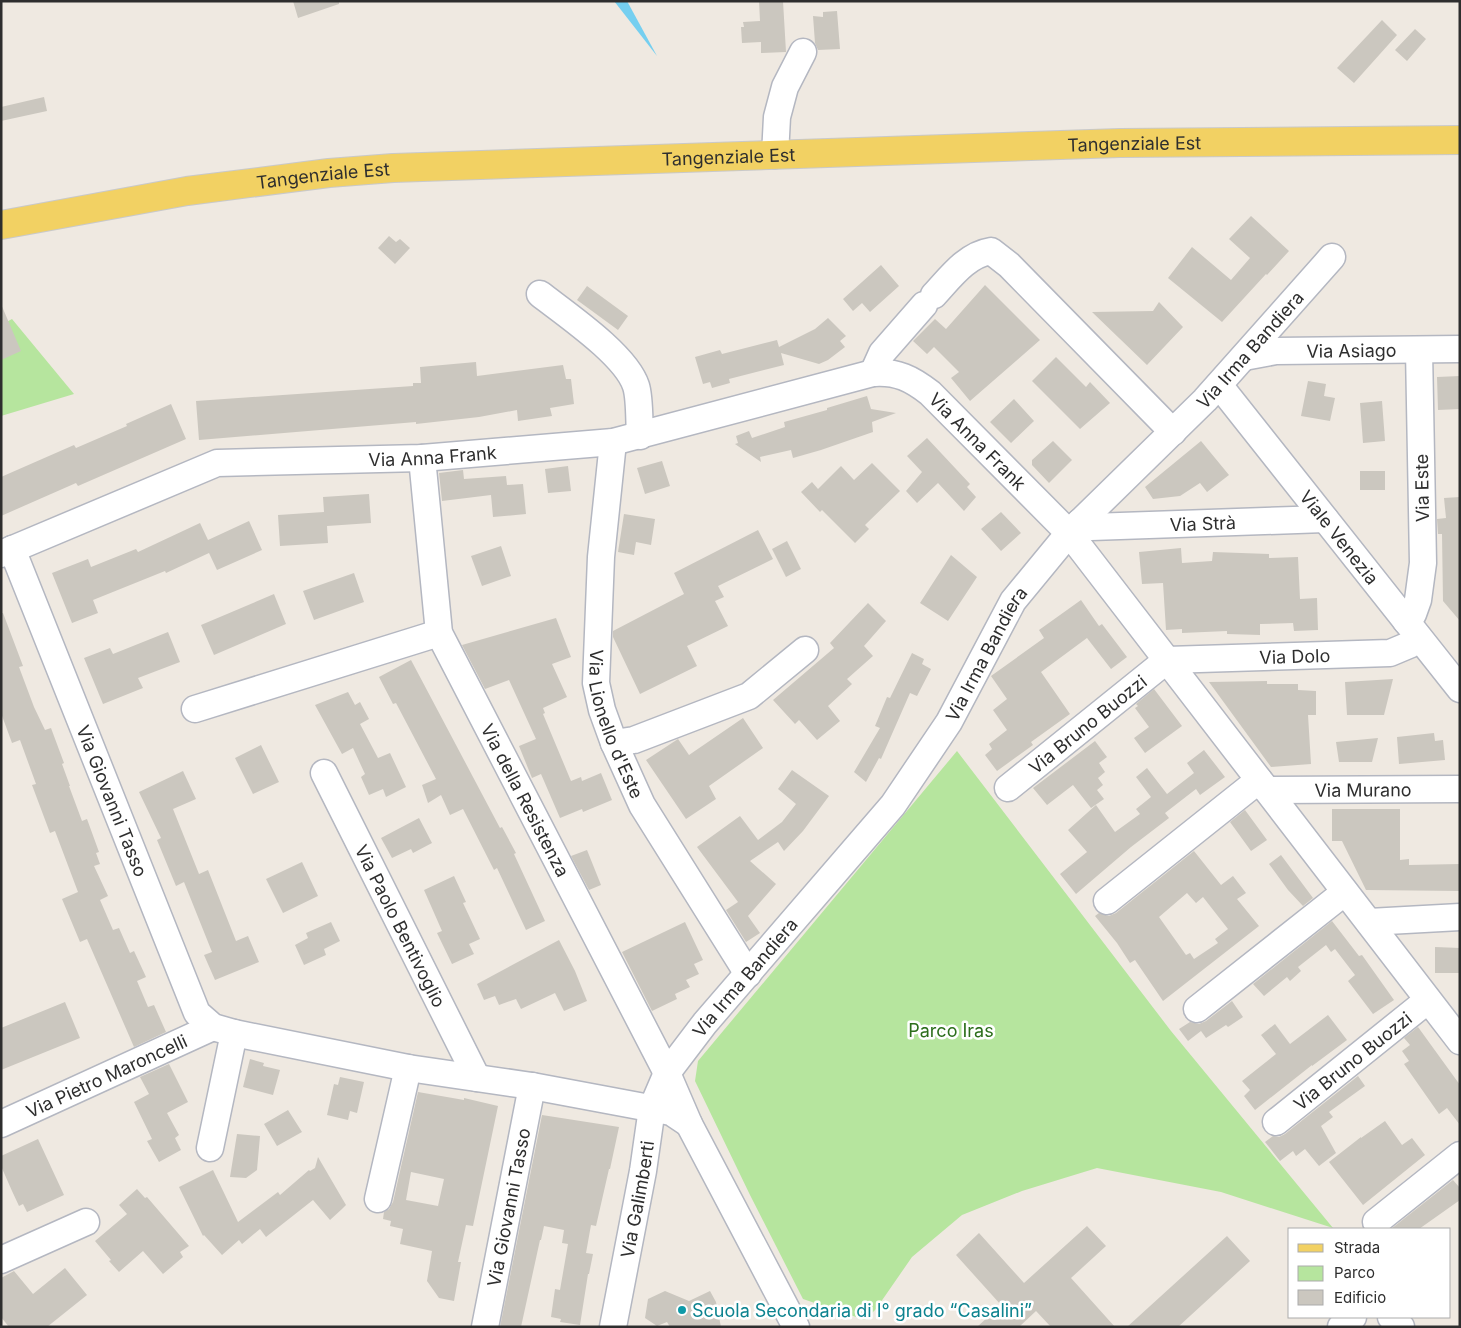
<svg xmlns="http://www.w3.org/2000/svg" width="1461" height="1328" viewBox="0 0 1461 1328" font-family="Inter,sans-serif">
	<style>
		.green { fill: #b6e59e }
		.water { fill: #75cff0 }
		.building { fill: #cbc7bf; fill-rule: evenodd }
		.lines { fill: none; stroke-linecap: round; stroke-linejoin: round }
		.minor-casing { stroke: #b4b7c1; stroke-width: 29 }
		.major-casing { stroke: #c9c9c9; stroke-width: 30 }
		.minor { stroke: #fff; stroke-width: 26 }
		.major { stroke: #f2d163; stroke-width: 28 }
		.culture-dot { fill: #0f9aa8; stroke: #fff; stroke-width: 2 }
		.labels { text-anchor: middle; dominant-baseline: central; stroke-width: 5; stroke-linejoin: round; paint-order: stroke }
		.street-label { font-size: 18px; fill: #2e2e2e; stroke: #fff }
		.park-label { font-size: 18px; fill: #2c6e1b; stroke: #fff }
		.culture-label { font-size: 18px; fill: #0d838f; stroke: #fff; text-anchor: start }
	</style>
	<rect width="100%" height="100%" fill="#efe9e1"/>
	<path class="green" d="M12,319L74,394L1,416V325Z
		M957,751L1171,1031L1333,1228L1221,1192L1097,1168L1022,1191L962,1215L912,1257L876,1309L865,1320L803,1299L750,1195L695,1081L698,1061Z"/>
	<path class="water" d="M614,1H627L657,56Z"/>
	<path class="building" d="M293,1H339V4L298,18Z
		M759,1H783L786,52L761,53V42L742,43L741,27H744L743,22L760,21Z
		M837,11L840,49L818,50L815,43L813,16L823,17V12Z
		M1382,20L1397,35L1354,83L1337,68Z
		M1415,29L1426,39L1407,61L1395,50Z
		M44,97L47,111L1,121V107Z
		M1251,216L1289,251L1267,275L1266,274L1222,322L1168,278L1192,247L1231,280L1250,258L1229,239Z
		M389,236L396,242L400,239L410,248L395,264L378,248Z
		M881,265L899,286L870,312L862,303L853,311L843,299Z
		M985,285L1040,340L970,401L951,378L959,372L934,347L927,354L913,341L935,319L946,329Z
		M587,286L628,316L618,330L577,300Z
		M1159,302L1183,327L1147,365L1092,312L1153,311Z
		M1,304L21,351L1,360Z
		M828,318L846,336L840,341L845,347L828,360L819,364L781,353L784,365L729,379L730,383L712,388L710,382L703,384L695,357L720,350L722,354L777,340L779,347L815,329Z
		M1056,357L1086,387L1090,382L1110,403L1080,429L1032,381Z
		M476,362L477,376L563,365L566,379H571L574,404L550,408L552,416L518,421L517,410L479,417L416,424V422L199,440L196,401L413,386V383H421L420,367Z
		M1460,376V409L1438,410L1437,377Z
		M1308,381L1326,384L1324,396L1335,398L1330,421L1301,416Z
		M867,396L871,409L896,413L872,422L873,432L821,450L793,458L791,450L760,457L761,462L735,444L738,443L736,436L749,431L752,438L785,427L784,422L827,410V408Z
		M1014,399L1034,421L1011,443L990,422Z
		M1382,401L1385,441L1363,443L1360,403Z
		M171,404L186,439L78,486L76,483L1,516V477L74,445L76,448L127,426L126,424Z
		M927,438L970,484L967,487L976,497L964,511L938,483L917,503L906,491L922,472L907,456Z
		M1053,441L1072,460L1049,483L1032,465V460Z
		M1201,441L1229,475L1207,492L1200,483L1180,496L1153,499L1145,487Z
		M662,461L670,486L645,494L637,468Z
		M872,463L900,491L865,525L869,529L855,543L822,510L820,512L801,492L812,482L818,489L841,466L854,480Z
		M568,466L571,491L548,493L545,469Z
		M463,470L464,479L506,476L507,485L523,484L526,514L493,517L491,495L442,501L439,473Z
		M1360,471H1385V490H1360Z
		M369,494L371,523L327,526L328,543L280,546L278,515L324,512L323,497Z
		M1460,497V621L1443,601L1442,534H1438L1437,519L1446,518L1444,498Z
		M1001,512L1021,533L1001,551L981,529Z
		M624,514L655,519L651,545L636,542L634,555L618,552Z
		M249,521L262,550L217,570L209,553L166,573L165,571L93,600L98,613L72,623L52,573L88,559L91,567L136,549L138,552L200,523L208,540Z
		M758,530L773,559L718,586L724,597L715,601L728,626L687,646L697,666L640,694L613,637V631L684,594L674,573Z
		M787,541L801,569L786,577L772,549Z
		M501,546L511,576L482,586L471,556Z
		M1181,548L1182,563L1212,561L1213,552L1269,554V558L1298,557L1300,599L1317,598L1318,630L1294,631L1293,623L1260,624V635L1227,634V631L1182,633V629L1166,630L1163,583L1142,584L1139,552Z
		M951,555L977,577L948,621L920,603Z
		M354,573L364,602L314,620L303,591Z
		M274,594L286,624L214,655L201,625Z
		M1081,600L1099,626L1102,624L1127,657L1111,669L1087,638L1041,672L1070,714L1031,742L1033,745L997,771L985,755L992,749L989,744L1007,730L993,710L1007,699L991,676L1044,638L1039,630Z
		M868,603L886,621L864,646L873,656L847,679L852,684L828,706L840,721L817,740L799,720L795,724L773,700L834,648L830,643Z
		M1,613H3L23,666L19,667L34,707L45,730L51,728L64,763L62,764L70,786H69L82,821L87,819L99,852L96,853L100,864L94,866L108,896L100,900L113,930L119,928L130,953L134,951L146,977L137,981L148,1007L154,1005L166,1032L134,1047L87,939L80,942L62,899L78,892L55,831L50,833L32,785L36,784L20,740L12,743L1,713Z
		M556,618L571,657L552,664L567,697L543,708L545,713L543,714L571,781L581,777L582,781L601,773L612,800L583,812L582,809L560,818L541,774L532,778L519,746L536,739L509,680L485,689L462,645Z
		M168,632L180,662L138,678L143,688L103,704L84,658L110,648L113,654Z
		M912,653L924,659L922,664L931,669L917,696L910,693L881,759L879,758L866,782L854,772L880,728L875,726L887,697L890,698Z
		M411,660L500,828L502,827L516,853L514,854L545,921L526,930L497,868L494,870L463,809L450,815L441,795L428,803L422,785L436,779L396,703L393,704L379,677Z
		M1393,679L1384,715H1347L1345,682Z
		M1267,681V684H1298V690L1316,691V715H1308L1311,764L1271,767L1209,682Z
		M1154,689L1182,726L1145,753L1134,738L1149,727L1135,708L1138,706L1136,704Z
		M348,692L355,705L360,702L369,719L360,724L378,758L390,753L406,787L386,797L383,789L369,795L361,777L365,774L353,748L342,754L315,705Z
		M743,718L763,748L709,786L716,799L686,819L646,760L678,739L689,755Z
		M1434,733L1435,741L1443,740L1445,760L1399,764L1397,737Z
		M1378,738L1372,762H1339L1336,742Z
		M1095,741L1107,757L1099,763L1105,772L1098,778L1103,785L1097,790L1104,799L1091,808L1073,785L1047,805L1033,788Z
		M261,745L279,782L253,794L235,758Z
		M1204,750L1225,777L1200,795L1196,789L1165,813L1169,818L1131,847L1076,894L1060,874L1087,852L1068,830L1096,805L1115,832L1140,814L1136,809L1151,797L1136,777L1147,768L1167,794L1194,773L1187,763Z
		M792,770L829,796L803,831L784,851L778,842L750,861L776,884L748,916L760,933L746,942L726,910L738,902L697,847L740,816L758,840L782,822L796,804L778,789Z
		M183,771L196,799L173,809L199,874L208,870L236,941L248,936L259,962L215,980L204,955L212,952L184,882L176,886L157,840L161,838L139,792Z
		M1332,809H1400V860L1409,859V865L1460,864V891L1366,890L1342,841H1332Z
		M1245,810L1267,840L1251,851L1230,822Z
		M419,818L432,843L413,853L411,849L392,858L381,838Z
		M587,850L601,885L589,890L571,856Z
		M1194,851L1221,885L1233,876L1246,893L1237,899L1259,926L1163,1001L1135,960L1130,963L1117,943L1095,916L1099,913L1109,916L1116,913ZM1187,893L1196,903L1203,897L1228,929L1215,939L1218,943L1194,959L1190,953L1186,955L1159,917Z
		M1281,855L1313,898L1303,906L1288,890L1269,864Z
		M302,862L318,896L283,913L266,879Z
		M454,876L466,902L463,903L480,939L469,944L474,954L452,964L437,933L442,931L424,890Z
		M1332,921L1359,956L1362,955L1394,1000L1373,1014L1348,981L1355,975L1335,949L1331,952L1326,945L1298,967L1301,971L1290,981L1287,977L1264,996L1253,984Z
		M331,922L340,941L324,949L326,955L304,965L295,945L308,938L306,933Z
		M685,922L703,960L694,964L699,974L686,980L690,987L675,994L677,999L652,1011L622,952Z
		M559,940L575,971L587,1001L564,1011L555,993L521,1009L516,999L499,1005L495,996L484,1000L477,984Z
		M1435,947L1460,948V973H1435Z
		M1232,1001L1243,1017L1228,1027L1226,1025L1206,1038L1201,1031L1188,1041L1179,1029L1190,1022L1199,1024L1206,1021Z
		M65,1002L80,1038L1,1070V1028Z
		M1328,1015L1347,1040L1312,1066V1065L1255,1110L1244,1096L1250,1090L1242,1081L1276,1054L1261,1035L1275,1024L1290,1044Z
		M1418,1027L1460,1085V1125L1447,1108L1439,1114L1404,1064L1409,1061L1402,1051L1410,1045L1404,1038Z
		M250,1059L264,1063L263,1066L280,1070L273,1095L243,1087Z
		M169,1064L188,1102L167,1113L179,1135L175,1138L181,1150L159,1162L147,1141L152,1139L134,1102L149,1094L140,1077Z
		M1358,1076L1365,1086L1329,1112L1333,1117L1321,1126L1336,1153L1319,1166L1305,1149L1296,1156L1293,1151L1280,1161L1265,1142L1273,1136L1279,1137L1285,1134Z
		M340,1077L364,1082L357,1113L350,1111L348,1120L327,1115L334,1084L338,1085Z
		M418,1092L464,1100V1098L498,1106L473,1226L466,1225L458,1262H461L454,1301L439,1298L427,1281L432,1251L400,1244L403,1229L390,1226L391,1221L383,1219L384,1212L389,1209L393,1202ZM411,1172L444,1179L438,1206L406,1200Z
		M288,1110L302,1132L277,1146L264,1124Z
		M542,1115L619,1127L610,1169H609L596,1226L591,1225L586,1253L593,1254L589,1274H588L580,1325L560,1322L561,1319L551,1317L555,1289L560,1290L568,1244L562,1243L564,1230L544,1226L541,1240H540L521,1327H500Z
		M1385,1121L1402,1145L1412,1138L1425,1155L1363,1205L1329,1162L1361,1137V1138Z
		M237,1134L260,1136L257,1170L246,1178L230,1177Z
		M38,1139L64,1195L27,1212L23,1204L19,1206L12,1191L1,1166V1156Z
		M318,1157L346,1205L342,1209L330,1220L313,1200L266,1237L260,1229L242,1244L239,1240L222,1255L204,1235L203,1236L179,1187L213,1170L238,1222L278,1192L280,1195L309,1170L310,1171L315,1168Z
		M1453,1180L1460,1188V1200L1419,1229H1391Z
		M137,1189L145,1198L147,1197L189,1246L180,1252L183,1257L163,1274L143,1251L119,1272L109,1261L111,1260L95,1241L127,1214L119,1205Z
		M1087,1226L1106,1246L1071,1278L1115,1327H1051L1036,1311L1019,1327H977L1001,1305L956,1255L979,1233L1024,1283Z
		M1227,1236L1250,1261L1178,1327H1127Z
		M65,1268L87,1295L47,1327H9L1,1317V1278L14,1271L33,1294Z
		M665,1291L689,1301L710,1291L716,1302L721,1327H670L667,1322L657,1326L645,1318L648,1299Z"/>
	<g class="lines">
		<defs>
			<g id="minor">
				<path d="M775,155L777,117L785,87L803,52"/>
				<path d="M540,294C567,315 626,355 636,386C640,398 639,423 640,436"/>
				<path d="M934,295C950,278 966,255 991,251L1009,265L1173,432"/>
				<path id="s1" d="M1244,357L1276,351L1460,349"/>
				<path d="M873,373L882,353L924,305"/>
				<path id="s2" d="M1219,385L1460,689"/>
				<path id="s3" d="M613,442L601,557L596,683L602,710L614,743L642,805L748,974"/>
				<path id="s4" d="M422,458L439,633L667,1073L689,1124L796,1327"/>
				<path id="s5" d="M1080,522L1091,527L1325,519"/>
				<path id="s6" d="M12,549L197,1013L213,1027L234,1033L408,1068L532,1086L671,1112L689,1124"/>
				<path id="s7" d="M1,554L217,463L422,458L613,442L873,373C897,371 912,379 930,393L1069,533L1460,1041"/>
				<path d="M1406,621L1413,614L1418,600L1423,563L1419,350"/>
				<path d="M195,709L439,633"/>
				<path d="M614,743L634,740L749,696L805,650"/>
				<path id="s8" d="M324,773L477,1078"/>
				<path id="s9" d="M1008,788L1167,660L1390,653L1409,645L1419,638"/>
				<path id="s10" d="M1267,790L1460,789"/>
				<path d="M1107,901L1259,780"/>
				<path d="M1369,922L1460,917"/>
				<path d="M1197,1009L1345,892"/>
				<path id="s11" d="M1276,1122L1428,1000"/>
				<path id="s12" d="M1,1124L213,1027"/>
				<path d="M210,1148L234,1033"/>
				<path d="M378,1199L408,1068"/>
				<path d="M1376,1222L1460,1155"/>
				<path d="M1,1260L86,1222"/>
				<path d="M1391,1317L1401,1327"/>
				<path id="s13" d="M485,1327L532,1086"/>
				<path id="s14" d="M613,1327L643,1171L652,1108L667,1073L705,1023L893,805L949,722L1013,601L1069,533L1205,400L1332,257"/>
				<path d="M1341,1327L1353,1317"/>
			</g>
			<g id="major">
				<path id="s15" d="M1,225L187,191L329,173L393,168L1120,143L1460,140"/>
			</g>
		</defs>
		<use href="#minor" class="minor-casing"/>
		<use href="#major" class="major-casing"/>
		<use href="#minor" class="minor"/>
		<use href="#major" class="major"/>
	</g>
	<circle class="culture-dot" cx="682" cy="1310" r="5"/>
	<g class="labels">
		<g class="street-label">
			<text stroke="none"><textPath href="#s15" startOffset="1138">Tangenziale Est</textPath></text>
			<text stroke="none"><textPath href="#s15" startOffset="732">Tangenziale Est</textPath></text>
			<text stroke="none"><textPath href="#s15" startOffset="326">Tangenziale Est</textPath></text>
			<text stroke="none"><textPath href="#s14" startOffset="1194">Via Irma Bandiera</textPath></text>
			<text stroke="none"><textPath href="#s1" startOffset="108">Via Asiago</textPath></text>
			<text stroke="none"><textPath href="#s7" startOffset="1030">Via Anna Frank</textPath></text>
			<text stroke="none"><textPath href="#s7" startOffset="450">Via Anna Frank</textPath></text>
			<text transform="translate(1422 488) rotate(-91)">Via Este</text>
			<text stroke="none"><textPath href="#s5" startOffset="124">Via Strà</textPath></text>
			<text stroke="none"><textPath href="#s2" startOffset="194">Viale Venezia</textPath></text>
			<text stroke="none"><textPath href="#s14" startOffset="789">Via Irma Bandiera</textPath></text>
			<text stroke="none"><textPath href="#s9" startOffset="332">Via Dolo</textPath></text>
			<text stroke="none"><textPath href="#s3" startOffset="286">Via Lionello d'Este</textPath></text>
			<text stroke="none"><textPath href="#s9" startOffset="102">Via Bruno Buozzi</textPath></text>
			<text stroke="none"><textPath href="#s10" startOffset="96">Via Murano</textPath></text>
			<text stroke="none"><textPath href="#s4" startOffset="364">Via della Resistenza</textPath></text>
			<text stroke="none"><textPath href="#s6" startOffset="271">Via Giovanni Tasso</textPath></text>
			<text stroke="none"><textPath href="#s8" startOffset="171">Via Paolo Bentivoglio</textPath></text>
			<text stroke="none"><textPath href="#s14" startOffset="384">Via Irma Bandiera</textPath></text>
			<text stroke="none"><textPath href="#s11" startOffset="98">Via Bruno Buozzi</textPath></text>
			<text stroke="none"><textPath href="#s12" startOffset="116">Via Pietro Maroncelli</textPath></text>
			<text stroke="none"><textPath href="#s14" startOffset="130">Via Galimberti</textPath></text>
			<text stroke="none"><textPath href="#s13" startOffset="122">Via Giovanni Tasso</textPath></text>
		</g>
		<g class="park-label">
			<text x="951" y="1030">Parco Iras</text>
		</g>
		<g class="culture-label">
			<text x="692" y="1310">Scuola Secondaria di I° grado “Casalini”</text>
		</g>
	</g>
	<rect width="1461" height="1328" fill="none" stroke="#2e2e2e" stroke-width="5"/>
	<rect x="1288" y="1228" width="162" height="90" fill="#ffffff" stroke="#ababab"/>
	<rect x="1298" y="1244" width="25" height="8" fill="#f2d163" stroke="#ababab"/>
	<text x="1334" y="1253" font-size="15" fill="#2e2e2e">Strada</text>
	<rect x="1298" y="1266" width="25" height="15" fill="#b6e59e" stroke="#ababab"/>
	<text x="1334" y="1278" font-size="15" fill="#2e2e2e">Parco</text>
	<rect x="1298" y="1290" width="25" height="15" fill="#cbc7bf" stroke="#ababab"/>
	<text x="1334" y="1303" font-size="15" fill="#2e2e2e">Edificio</text>
</svg>
